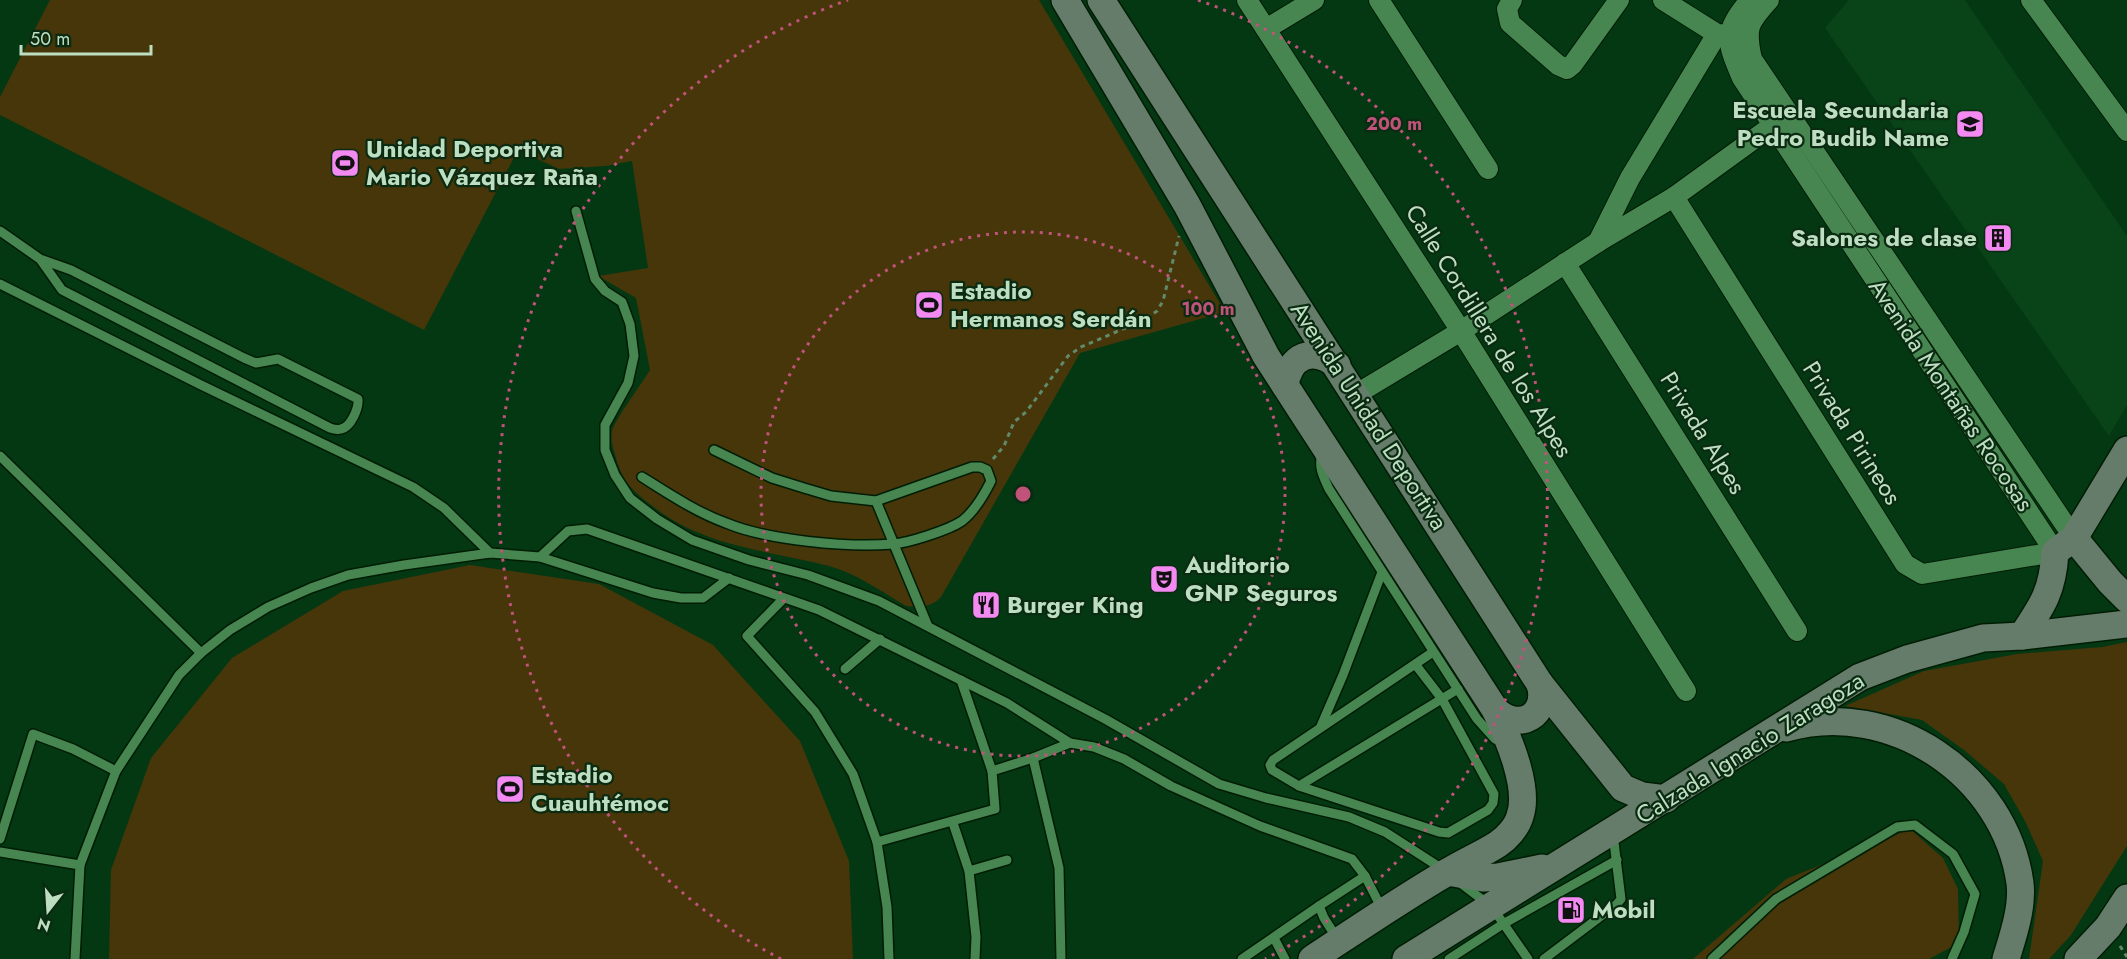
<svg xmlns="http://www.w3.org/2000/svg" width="2127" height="959" viewBox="0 0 2127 959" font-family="Jost,sans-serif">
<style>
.built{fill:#094318}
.green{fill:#46360a}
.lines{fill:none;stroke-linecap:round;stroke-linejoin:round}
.lane-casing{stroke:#001d04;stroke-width:12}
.street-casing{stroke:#001d04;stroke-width:22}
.secondary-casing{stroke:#001d04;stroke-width:30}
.path{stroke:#608a69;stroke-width:3;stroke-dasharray:4.5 4.5;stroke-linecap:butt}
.lane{stroke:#478551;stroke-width:9}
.street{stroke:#478551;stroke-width:20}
.secondary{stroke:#657c6b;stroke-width:27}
.ring{fill:none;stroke:#c1537a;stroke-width:3;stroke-dasharray:3 6}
.labels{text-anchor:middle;stroke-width:4.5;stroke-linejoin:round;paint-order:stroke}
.poi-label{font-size:24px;font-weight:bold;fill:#bedec1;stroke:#0a2b11;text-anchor:start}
.street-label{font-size:24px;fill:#bedec1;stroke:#0a2b11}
.centre{fill:#c1537a;stroke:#0a2b11;stroke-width:3}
.ring-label{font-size:18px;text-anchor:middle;font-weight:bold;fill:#c1537a;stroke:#0a2b11;stroke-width:4.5;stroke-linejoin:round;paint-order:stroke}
</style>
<rect width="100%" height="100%" fill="#043813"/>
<polygon class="built" points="1849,0 1965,0 2127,236 2127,405 2109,436 1825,28"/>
<g class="green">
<path d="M50,0H1039L1225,312L1080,353L941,597C932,607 919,608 906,606C882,592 856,573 829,566C767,550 702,547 650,504C632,490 622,481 616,458C614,450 610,440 612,431C613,423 644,380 650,370L636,298L598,276L648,268L632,161L606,166L559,169L518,150L424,330L0,115V97Z"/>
<polygon points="470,565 599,584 713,645 800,741 849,861 853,959 109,959 111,870 151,758 232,658 343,591"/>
<polygon points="2127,642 2127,846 2071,935 2049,959 2029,959 2043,861 2026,823 2004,784 1964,750 1922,720 1845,706 1924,671 2017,654 2102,647"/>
<polygon points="1910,829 1943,858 1958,889 1959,943 1929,959 1693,959 1786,879"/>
</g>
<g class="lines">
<g class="lane-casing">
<g id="lane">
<polyline points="576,211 595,279 605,291 622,302 630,324 634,356 628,383 605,425 605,450 615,475 630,498 657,519 692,540 749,560 808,575 879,601 1105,719 1219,784 1266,798 1349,817 1385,832 1444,870"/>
<path d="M0,231L40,259L71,270L244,358L256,363L278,359L358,399C359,408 351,427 341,429C337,430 333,429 330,428L62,290L40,259"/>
<polyline points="0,284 201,385 413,487 444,508 490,553"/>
<path d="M1322,453C1318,467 1323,476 1329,489L1477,719L1495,739L1501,742"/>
<polyline points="0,456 201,653"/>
<path d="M642,477C669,494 696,512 726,523C767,540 848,548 893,544C908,543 949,530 962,521C975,511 984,495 991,481L987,470L980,467H972L876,501L831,496L804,488L772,478L714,450"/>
<polyline points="876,501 927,624"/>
<polyline points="540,557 568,531 587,529 819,610 1007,703 1070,743 1094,747 1124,759 1171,786 1260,826 1352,859 1365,876 1319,906 1242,959"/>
<polyline points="783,599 747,636 815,712 853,774 877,842 887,907 889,959"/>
<polyline points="1415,664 1442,699 1494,794 1493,803 1488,810 1448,833 1439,832 1299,786 1272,770 1270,765 1273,760 1433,652"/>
<polyline points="845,669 880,639"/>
<polyline points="961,680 992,771"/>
<polyline points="1321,726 1343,675 1382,572"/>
<polyline points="1033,758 1059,868 1061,959"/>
<polyline points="1299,786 1458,689"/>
<polyline points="953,823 969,871 976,937 975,959"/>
<polyline points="0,839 33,734 73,749 116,771"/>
<polyline points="877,842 995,809 992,771 1033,758 1070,743"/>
<polyline points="0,852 80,865 75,959"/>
<polyline points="80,865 116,771 179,675 201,653 230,630 268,607 311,588 348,575 404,565 490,553 540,557 653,593 681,598 703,598 729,578"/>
<polyline points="969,871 1007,860"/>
<polyline points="1365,876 1382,909"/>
<polyline points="1459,882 1492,907 1528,959"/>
<polyline points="1319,906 1324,918 1338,940"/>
<polyline points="1274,938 1285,959"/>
<polyline points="1449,959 1503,924 1617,860"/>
<polyline points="1544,959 1617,904 1621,899 1613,834"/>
<polyline points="1712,959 1776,899 1897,827 1915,825 1953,854 1975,894 1964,932 1952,959"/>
</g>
</g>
<g class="street-casing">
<g id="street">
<polyline points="1247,0 1461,331 1686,691"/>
<polyline points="1379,0 1488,169"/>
<polyline points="1512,0 1507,9 1510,23 1558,65 1567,69 1573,64 1619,0"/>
<polyline points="1663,0 1717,34 1731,35"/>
<path d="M1769,0C1748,23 1745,28 1752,59L2074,538"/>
<polyline points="2031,0 2127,131"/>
<polyline points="1266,29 1314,0"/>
<path d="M1674,197L1905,564L1922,574L2055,552L1742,78C1726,41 1723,32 1750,0"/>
<polyline points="1598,242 1630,178 1717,34"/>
<polyline points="1565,263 1797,631"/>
<polyline points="1355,395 1461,331 1598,242 1674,197 1772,126"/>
</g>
</g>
<g class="secondary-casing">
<g id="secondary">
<path d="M1065,0L1187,205L1266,356L1496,711C1508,738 1530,787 1520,816C1517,827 1507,838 1498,844C1481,855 1463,862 1446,873C1400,900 1356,930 1312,959"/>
<polyline points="1101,0 1540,684 1623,788 1642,796 1666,799"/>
<path d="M1285,385C1290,355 1313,346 1337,365"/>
<polyline points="2074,538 2110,582 2127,599"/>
<path d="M2022,636C2043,605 2053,590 2055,552L2074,538L2127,450"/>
<path d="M1496,711C1520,732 1549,715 1540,684"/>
<path d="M1786,728C1891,698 2005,775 2020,883C2023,907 2013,936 2006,959"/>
<polyline points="1447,872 1483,878 1498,877 1542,868"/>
<polyline points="1406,959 1860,677 1907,659 1983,638 2022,636 2127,624"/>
<polyline points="2078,959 2108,927 2127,898"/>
</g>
</g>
<g class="path">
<polyline points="993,459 1004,446 1014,422 1026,412 1068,356 1081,347 1144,320 1157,311 1163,301 1179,236"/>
<polyline points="2120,946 2127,957"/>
</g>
<use href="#lane" class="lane"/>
<use href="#street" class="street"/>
<use href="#secondary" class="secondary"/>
</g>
<g class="ring">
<circle cx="1023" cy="494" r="262"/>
<path d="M781 959A524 524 0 0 1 848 0M1198 0A524 524 0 0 1 1265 959"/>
</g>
<defs>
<g id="school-square" transform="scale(1.5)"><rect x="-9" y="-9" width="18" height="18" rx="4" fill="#f38af1" stroke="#0a2b11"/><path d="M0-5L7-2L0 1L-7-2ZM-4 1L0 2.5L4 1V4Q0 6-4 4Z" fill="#111"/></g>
<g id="stadium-square" transform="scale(1.5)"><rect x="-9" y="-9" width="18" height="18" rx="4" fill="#f38af1" stroke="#0a2b11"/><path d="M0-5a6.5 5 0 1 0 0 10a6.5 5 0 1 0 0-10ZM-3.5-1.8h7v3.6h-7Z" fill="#111"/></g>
<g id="building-square" transform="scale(1.5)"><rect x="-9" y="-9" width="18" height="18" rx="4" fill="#f38af1" stroke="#0a2b11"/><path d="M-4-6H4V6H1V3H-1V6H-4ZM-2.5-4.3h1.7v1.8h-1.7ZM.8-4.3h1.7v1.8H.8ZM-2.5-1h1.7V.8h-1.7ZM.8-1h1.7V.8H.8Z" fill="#111"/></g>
<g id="theatre-square" transform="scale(1.5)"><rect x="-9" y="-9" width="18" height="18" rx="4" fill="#f38af1" stroke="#0a2b11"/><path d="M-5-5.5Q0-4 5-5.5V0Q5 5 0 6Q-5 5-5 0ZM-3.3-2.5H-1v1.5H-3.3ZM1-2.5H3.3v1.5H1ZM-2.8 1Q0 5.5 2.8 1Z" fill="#111"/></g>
<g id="restaurant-square" transform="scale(1.5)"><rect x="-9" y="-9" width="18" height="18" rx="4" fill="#f38af1" stroke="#0a2b11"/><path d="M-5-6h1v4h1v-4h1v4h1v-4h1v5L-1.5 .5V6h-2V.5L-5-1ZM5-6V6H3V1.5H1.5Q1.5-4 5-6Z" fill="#111"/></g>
<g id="fuel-square" transform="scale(1.5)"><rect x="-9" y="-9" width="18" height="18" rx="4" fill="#f38af1" stroke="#0a2b11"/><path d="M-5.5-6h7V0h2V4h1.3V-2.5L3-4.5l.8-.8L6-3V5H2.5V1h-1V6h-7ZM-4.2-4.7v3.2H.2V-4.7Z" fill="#111"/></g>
</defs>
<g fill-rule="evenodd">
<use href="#school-square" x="1970" y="124"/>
<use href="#stadium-square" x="345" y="163"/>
<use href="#building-square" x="1998" y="238"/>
<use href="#stadium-square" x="929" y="305"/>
<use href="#theatre-square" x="1164" y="579"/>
<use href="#restaurant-square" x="986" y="605"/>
<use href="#stadium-square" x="510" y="789"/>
<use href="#fuel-square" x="1571" y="910"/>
</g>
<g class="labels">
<g class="poi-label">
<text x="1949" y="118" text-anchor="end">Escuela Secundaria<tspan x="1949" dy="28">Pedro Budib Name</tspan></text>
<text x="366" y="157">Unidad Deportiva<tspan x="366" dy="28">Mario Vázquez Raña</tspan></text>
<text x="1977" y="246" text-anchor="end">Salones de clase</text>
<text x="950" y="299">Estadio<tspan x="950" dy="28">Hermanos Serdán</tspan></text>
<text x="1185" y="573">Auditorio<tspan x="1185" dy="28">GNP Seguros</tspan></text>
<text x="1007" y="613">Burger King</text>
<text x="531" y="783">Estadio<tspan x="531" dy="28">Cuauhtémoc</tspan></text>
<text x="1592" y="918">Mobil</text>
</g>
<g class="street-label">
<text transform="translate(1489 331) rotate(58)" y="8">Calle Cordillera de los Alpes</text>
<text transform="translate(1951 395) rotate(56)" y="8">Avenida Montañas Rocosas</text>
<text transform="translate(1369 416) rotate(57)" y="8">Avenida Unidad Deportiva</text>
<text transform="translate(1703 433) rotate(58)" y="8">Privada Alpes</text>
<text transform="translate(1852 433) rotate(58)" y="8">Privada Pirineos</text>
<text transform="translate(1750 748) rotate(-32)" y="8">Calzada Ignacio Zaragoza</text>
</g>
</g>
<circle cx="1023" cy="494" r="9" class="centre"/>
<g class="ring-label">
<text x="1394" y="130">200 m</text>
<text x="1208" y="315">100 m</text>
</g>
<g transform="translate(48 911) rotate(197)" stroke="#0a2b11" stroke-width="4.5" paint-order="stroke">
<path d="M0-4.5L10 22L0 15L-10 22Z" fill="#bedec1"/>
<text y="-9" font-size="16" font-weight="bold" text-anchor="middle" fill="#bedec1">N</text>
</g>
<path d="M21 45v9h130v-9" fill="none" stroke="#bedec1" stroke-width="3"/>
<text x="30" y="45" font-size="18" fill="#bedec1" stroke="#0a2b11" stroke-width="4.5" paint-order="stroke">50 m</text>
</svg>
